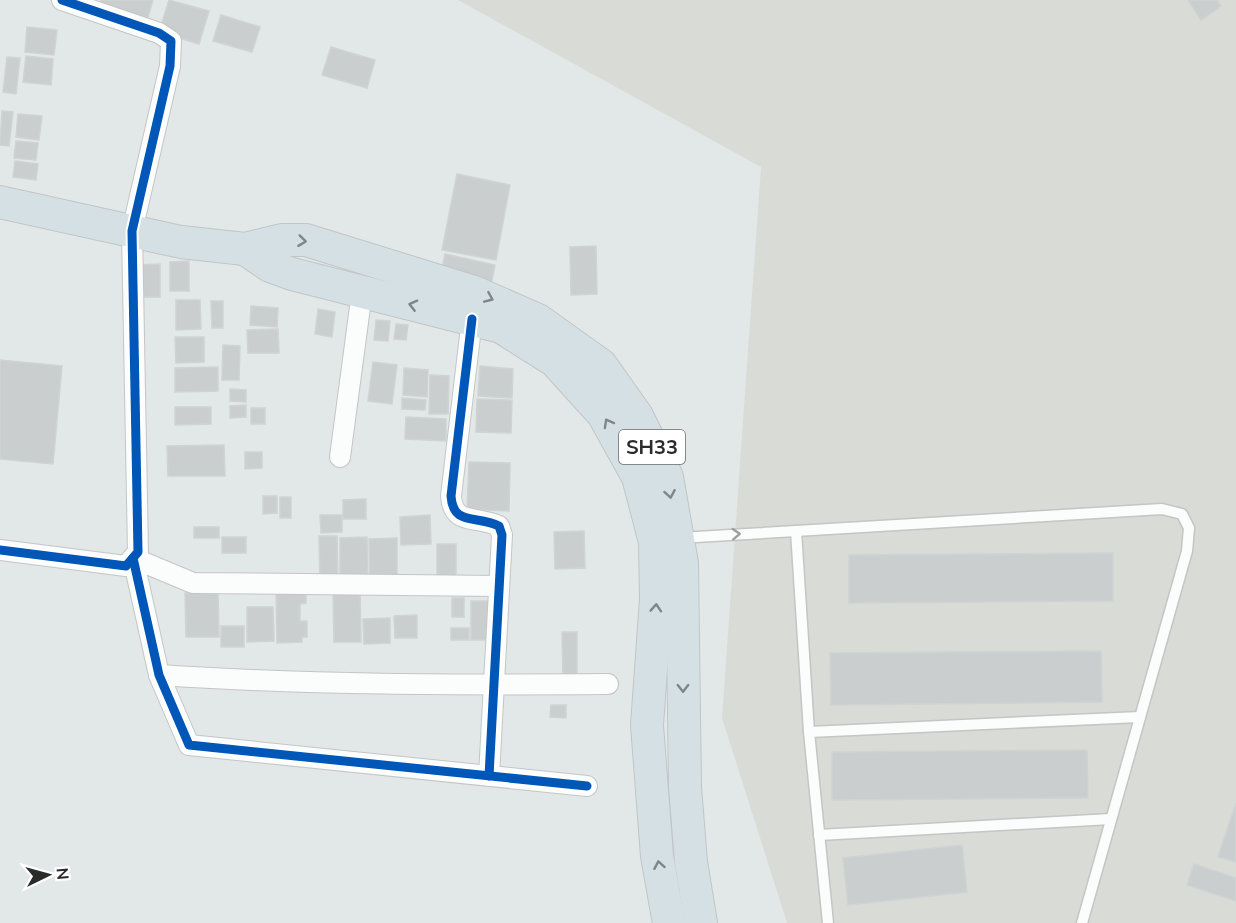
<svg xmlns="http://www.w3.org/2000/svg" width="1236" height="923" viewBox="0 0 1236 923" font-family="'Nunito Sans',sans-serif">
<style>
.industrial{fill:#d9dbd7}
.building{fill:#cbcecf;stroke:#ced3d3;stroke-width:1.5}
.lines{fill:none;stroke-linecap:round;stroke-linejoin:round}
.service-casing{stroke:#c4c5c4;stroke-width:13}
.minor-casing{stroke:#c4c5c4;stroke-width:22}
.primary-casing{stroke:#c2c5c5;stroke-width:34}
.service{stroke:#fbfcfc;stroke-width:10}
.minor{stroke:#fbfcfc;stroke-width:20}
.primary{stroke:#d5e0e5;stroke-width:32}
.cycleway-casing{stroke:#fff;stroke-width:13}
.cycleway{stroke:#0057b8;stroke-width:9}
.oneway{stroke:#808688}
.oneway2{stroke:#9d9e9e}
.labels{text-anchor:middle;stroke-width:4.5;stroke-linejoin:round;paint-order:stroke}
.shield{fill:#fff;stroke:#6b6b6b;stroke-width:1.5}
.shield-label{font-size:20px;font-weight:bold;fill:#2b2b2b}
</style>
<rect width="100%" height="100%" fill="#e2e8e8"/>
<polygon class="industrial" points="458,0 1236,0 1236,923 787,923 722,718 761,167"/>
<g class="building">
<polygon points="101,0 153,0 146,24 98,9"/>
<polygon points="169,0 209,11 199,44 159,32"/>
<polygon points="1188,0 1217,0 1221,6 1201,20"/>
<polygon points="221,15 260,27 252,52 213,41"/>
<polygon points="27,27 57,30 54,55 25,52"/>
<polygon points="331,47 375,60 367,88 322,75"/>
<polygon points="26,56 53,59 51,85 23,82"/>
<polygon points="7,57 20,58 16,94 3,92"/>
<polygon points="2,111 13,112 9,146 0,145"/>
<polygon points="18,114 42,116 39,140 16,137"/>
<polygon points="16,141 38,143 36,160 14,158"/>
<polygon points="15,161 38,164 36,180 13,177"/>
<polygon points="457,174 510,185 496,260 442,250"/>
<polygon points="596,246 597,294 571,295 570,247"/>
<polygon points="445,254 495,265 491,285 441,274"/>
<polygon points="189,261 189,291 170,291 170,262"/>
<polygon points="160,264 160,297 133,297 133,265"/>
<polygon points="176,300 200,300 201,329 176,330"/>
<polygon points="211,301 223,301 223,328 212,328"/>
<polygon points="251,306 278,308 277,327 250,325"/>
<polygon points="318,309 335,312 332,337 315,334"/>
<polygon points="376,320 390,321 388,341 374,340"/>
<polygon points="396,324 408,325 406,340 394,339"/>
<polygon points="278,329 279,353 248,353 247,330"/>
<polygon points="175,337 204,337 204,362 176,363"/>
<polygon points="223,345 240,346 239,380 222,380"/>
<polygon points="0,360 62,366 53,464 0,459"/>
<polygon points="373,362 397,365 392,404 368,401"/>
<polygon points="480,366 513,369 512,398 478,396"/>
<polygon points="218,367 218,391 175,392 175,368"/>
<polygon points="404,368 428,370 427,397 403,395"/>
<polygon points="430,375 449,376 448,414 429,414"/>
<polygon points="230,389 246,390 246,402 230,401"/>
<polygon points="402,398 426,400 425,410 402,409"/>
<polygon points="477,399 512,400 511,433 476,432"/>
<polygon points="246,405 246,417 230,418 230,406"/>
<polygon points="175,407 211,407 211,424 175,425"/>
<rect x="251" y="408" width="14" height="16"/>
<polygon points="406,417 446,419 446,441 405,439"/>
<polygon points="224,445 225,476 168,476 167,446"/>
<polygon points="245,452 262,452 262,468 245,469"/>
<polygon points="469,462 510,463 509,511 467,509"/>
<polygon points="263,496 277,496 277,513 263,514"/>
<rect x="280" y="497" width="11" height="21"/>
<polygon points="366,499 366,519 343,519 343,500"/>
<polygon points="320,515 342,515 342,532 321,533"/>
<polygon points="430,515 431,544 401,545 400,517"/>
<rect x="194" y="527" width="25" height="11"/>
<polygon points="584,531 585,568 555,569 554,532"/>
<polygon points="319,536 337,536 338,582 320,582"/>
<rect x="222" y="537" width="24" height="16"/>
<polygon points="367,537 368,580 340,580 340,538"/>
<polygon points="397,538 397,579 370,579 369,539"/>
<rect x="437" y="544" width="19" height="36"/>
<polygon points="1113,553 1113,601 849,603 849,555"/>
<polygon points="276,590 287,590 287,594 306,593 306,603 300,604 300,621 307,621 307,637 302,637 302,642 277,643"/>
<polygon points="333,590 360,590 361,642 334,642"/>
<polygon points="185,593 218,593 219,637 186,637"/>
<rect x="452" y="598" width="12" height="19"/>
<polygon points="471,601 488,601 489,640 471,640"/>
<polygon points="247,607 273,607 274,641 247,642"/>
<polygon points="417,615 417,638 395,638 394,616"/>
<polygon points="390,618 390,643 364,644 363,619"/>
<rect x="221" y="626" width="23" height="21"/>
<rect x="451" y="628" width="18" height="12"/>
<polygon points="562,632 577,632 577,676 563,677"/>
<polygon points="1101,651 1102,702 831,705 830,653"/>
<polygon points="551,705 566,705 566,718 550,717"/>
<polygon points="1087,750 1088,798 832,800 832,752"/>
<polygon points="1236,803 1236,862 1218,857"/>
<polygon points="962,845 967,892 848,905 843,858"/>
<polygon points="1194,864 1236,878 1236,901 1187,885"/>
</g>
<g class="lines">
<g class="service-casing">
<g id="service">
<polyline points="796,531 809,732 828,923"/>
<polyline points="679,538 1162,509 1182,514 1189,528 1187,551 1082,923"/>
<polyline points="809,732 1140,717"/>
<polyline points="819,835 1111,819"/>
</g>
</g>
<g class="minor-casing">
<g id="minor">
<path d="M472,319L451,496C453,526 476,515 499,526L502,535L489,776"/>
<polyline points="340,457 362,292"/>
<polyline points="0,550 126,566 138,552 132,231 170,66 171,41 159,33 62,0"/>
<polyline points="133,558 159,675 189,745 587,786"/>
<polyline points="133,558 193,583 499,586"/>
<path d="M159,675C308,685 458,685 608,684"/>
</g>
</g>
<g class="primary-casing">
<g id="primary">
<polyline points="0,202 181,242 245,249 282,240 306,240 474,292 538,320 601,365 637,416 667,477 682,563 685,787 691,862 701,923"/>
<polyline points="245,249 270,266 292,274 501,327 555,361 603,414 638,477 655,542 656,599 647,725 657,856 669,923"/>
</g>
</g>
<use href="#service" class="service"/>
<use href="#minor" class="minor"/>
<use href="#primary" class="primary"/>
<g class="cycleway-casing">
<g id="cycleway">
<path d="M472,319L451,496C453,526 476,515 499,526L502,535L489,776"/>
<polyline points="0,550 126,566 138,552 132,231 170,66 171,41 159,33 62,0"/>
<polyline points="133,558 159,675 189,745 587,786"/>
</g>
</g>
<use href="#cycleway" class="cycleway"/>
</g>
<defs><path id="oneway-chevron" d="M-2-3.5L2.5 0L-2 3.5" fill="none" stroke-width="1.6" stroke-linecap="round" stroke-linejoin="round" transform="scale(1.5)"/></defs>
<g class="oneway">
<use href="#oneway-chevron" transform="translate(302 241) rotate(7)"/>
<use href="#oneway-chevron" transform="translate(489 298) rotate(23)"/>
<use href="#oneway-chevron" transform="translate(413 305) rotate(-166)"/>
<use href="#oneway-chevron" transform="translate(608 423) rotate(-119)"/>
<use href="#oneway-chevron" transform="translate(670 494) rotate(80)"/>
<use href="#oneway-chevron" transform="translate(656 608) rotate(-86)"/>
<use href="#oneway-chevron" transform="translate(683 688) rotate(89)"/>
<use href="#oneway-chevron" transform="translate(659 865) rotate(-100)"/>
</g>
<use class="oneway2" href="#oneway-chevron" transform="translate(736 534) rotate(-3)"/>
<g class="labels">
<rect class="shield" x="619" y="430" width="66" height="34" rx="4.5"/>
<g class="shield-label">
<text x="652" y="454">SH33</text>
</g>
</g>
<g transform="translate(48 875) rotate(85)" stroke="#ffffff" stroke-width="4.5" paint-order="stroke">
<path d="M0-4.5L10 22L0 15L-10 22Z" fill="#2b2b2b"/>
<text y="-9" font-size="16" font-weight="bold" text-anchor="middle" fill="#2b2b2b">N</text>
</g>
</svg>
